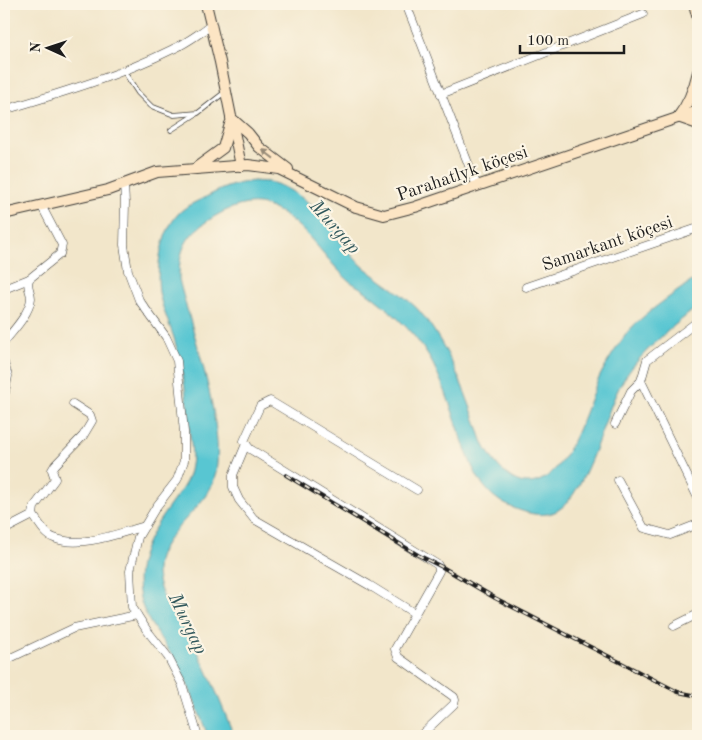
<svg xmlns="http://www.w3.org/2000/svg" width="702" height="740" viewBox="0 0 702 740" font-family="'Old Standard TT',serif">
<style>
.water{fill:#59c6d2;stroke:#3a7177}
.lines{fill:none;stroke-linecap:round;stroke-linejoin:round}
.service-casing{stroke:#3c3a36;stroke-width:5.5}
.minor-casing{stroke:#3c3a36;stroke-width:9}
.secondary-casing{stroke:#3c3a36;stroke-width:12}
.service{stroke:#fff;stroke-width:4}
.minor{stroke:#fff;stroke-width:8}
.secondary{stroke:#fce5c4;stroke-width:10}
.rail-casing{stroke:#1c1c1c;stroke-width:4}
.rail{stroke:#fcf5e5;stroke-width:2;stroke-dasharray:5.5;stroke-linecap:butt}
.oneway{fill:#978b78}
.labels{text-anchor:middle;stroke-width:4.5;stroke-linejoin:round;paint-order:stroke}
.street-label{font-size:18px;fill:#1c1c1c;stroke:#fcf5e5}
.water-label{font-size:19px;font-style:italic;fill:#31585c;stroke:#fcf5e5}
</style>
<rect width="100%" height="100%" fill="#fcf5e5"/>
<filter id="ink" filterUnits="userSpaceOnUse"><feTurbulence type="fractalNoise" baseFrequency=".02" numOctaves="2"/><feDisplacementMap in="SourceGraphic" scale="10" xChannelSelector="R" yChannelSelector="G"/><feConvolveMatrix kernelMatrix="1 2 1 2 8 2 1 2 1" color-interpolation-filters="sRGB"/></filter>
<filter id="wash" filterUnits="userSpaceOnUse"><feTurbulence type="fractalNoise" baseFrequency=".0096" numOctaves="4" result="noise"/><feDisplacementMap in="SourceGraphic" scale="20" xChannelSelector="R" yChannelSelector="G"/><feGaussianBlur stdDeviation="1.12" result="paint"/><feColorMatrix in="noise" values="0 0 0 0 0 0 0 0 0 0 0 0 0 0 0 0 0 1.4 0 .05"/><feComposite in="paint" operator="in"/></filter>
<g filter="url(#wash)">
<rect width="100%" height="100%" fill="#f2e6ca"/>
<path class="water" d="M254,181C260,182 267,181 273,183C290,187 318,208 328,222C335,231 339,242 347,250C369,278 405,290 426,319C448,349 462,383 474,417C479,429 481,442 488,452C496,465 512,484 528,483C566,483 585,409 597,382C605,365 616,348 627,333C640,316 679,290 698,277V306C669,330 632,358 616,394C603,421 583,504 552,513C541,516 530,514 519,510C475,496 469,457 455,419C448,398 440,376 429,357C413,330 387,307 362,289C357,286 352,283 348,280C321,255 301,217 264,205C246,200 224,210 209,220C185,236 179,250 179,279C190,327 235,447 210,489C195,515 158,538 157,569C156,598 182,623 195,646C210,675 222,706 234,736H208C198,711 189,684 175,660C163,640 145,621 140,598C132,563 151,531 171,504C180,491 189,482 191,465C193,455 191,445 190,435C188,402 183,370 174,338C169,323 162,308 159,292C156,267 161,232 179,213C187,205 198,201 208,196C224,187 237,183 254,181Z"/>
</g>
<g filter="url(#ink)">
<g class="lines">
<g class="service-casing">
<g id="service">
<polyline points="123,70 138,93 151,106 174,115 198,113 225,92"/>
<polyline points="171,130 196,114"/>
</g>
</g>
<g class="minor-casing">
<g id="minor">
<polyline points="406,4 477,186"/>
<polyline points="441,94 643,14"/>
<path d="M4,110C61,93 119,76 173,49C187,43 199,33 212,25"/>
<polyline points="124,184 125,203 124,245 128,271 139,300 166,337 177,361 184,432 184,461 177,480 156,507 138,537 130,571 132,607 146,629 168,657 182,684 198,736"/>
<polyline points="526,287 698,228"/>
<polyline points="4,289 29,279"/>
<path d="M4,342C13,331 30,313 31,298C31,291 26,287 29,279L60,254L62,245L41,205"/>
<polyline points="4,363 8,376 4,397"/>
<polyline points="641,381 698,498"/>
<path d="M73,404L90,415L92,421L83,436L55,465L52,470L55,479L34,507L33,515C39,523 45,535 54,538C80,549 119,533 145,526"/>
<polyline points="615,424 631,391 641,381 647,360 698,321"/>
<polyline points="246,444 250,449 438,565 439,571 395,649 398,657 454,697 455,700 454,704 420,736"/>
<polyline points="618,480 644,528 670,535 698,524"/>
<polyline points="4,530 33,515"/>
<polyline points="414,613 369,585 254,519 239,500 233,487 233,475 246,444 244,441 260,406 270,401 417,490"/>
<polyline points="674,626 698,614"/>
<polyline points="4,661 74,628 137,615"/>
</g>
</g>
<g class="secondary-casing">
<g id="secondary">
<polyline points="206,4 220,62 241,166"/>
<polyline points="694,4 698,19"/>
<path d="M698,72C694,89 689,103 678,117L698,124"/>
<polyline points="231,118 248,133 259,147 288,169"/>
<polyline points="197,167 223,148 230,124"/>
<polyline points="4,214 108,190 157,172 248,165 279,169 356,207 384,215 415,207 698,111"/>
</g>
</g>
<use href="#service" class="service"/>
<use href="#minor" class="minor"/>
<use href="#secondary" class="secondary"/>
<g class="rail-casing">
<polyline id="rail" points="286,475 418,555 444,568 495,598 678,692 698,696"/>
</g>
<use href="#rail" class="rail"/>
</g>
<defs><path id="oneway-solid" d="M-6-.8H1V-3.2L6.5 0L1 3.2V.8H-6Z" transform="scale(1.25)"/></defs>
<use class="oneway" href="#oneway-solid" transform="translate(268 154) rotate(-142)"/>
</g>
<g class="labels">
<g class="street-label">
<text transform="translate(462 173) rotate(-19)" y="6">Parahatlyk köçesi</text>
<text transform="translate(607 243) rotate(-19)" y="6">Samarkant köçesi</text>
</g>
<g class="water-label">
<text transform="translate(336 226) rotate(48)" y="7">Murgap</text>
<text transform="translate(189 623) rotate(64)" y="7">Murgap</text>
</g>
</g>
<rect width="702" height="740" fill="none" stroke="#fcf5e5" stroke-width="20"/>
<g transform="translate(48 48) rotate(273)" stroke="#fcf5e5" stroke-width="4" paint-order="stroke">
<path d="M0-4L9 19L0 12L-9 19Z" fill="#1c1c1c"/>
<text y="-8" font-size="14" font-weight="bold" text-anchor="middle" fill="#1c1c1c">N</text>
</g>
<path d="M520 45v8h104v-8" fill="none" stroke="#1c1c1c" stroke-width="2.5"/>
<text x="527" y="45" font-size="15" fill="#1c1c1c" stroke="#fcf5e5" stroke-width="4" paint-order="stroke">100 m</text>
</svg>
